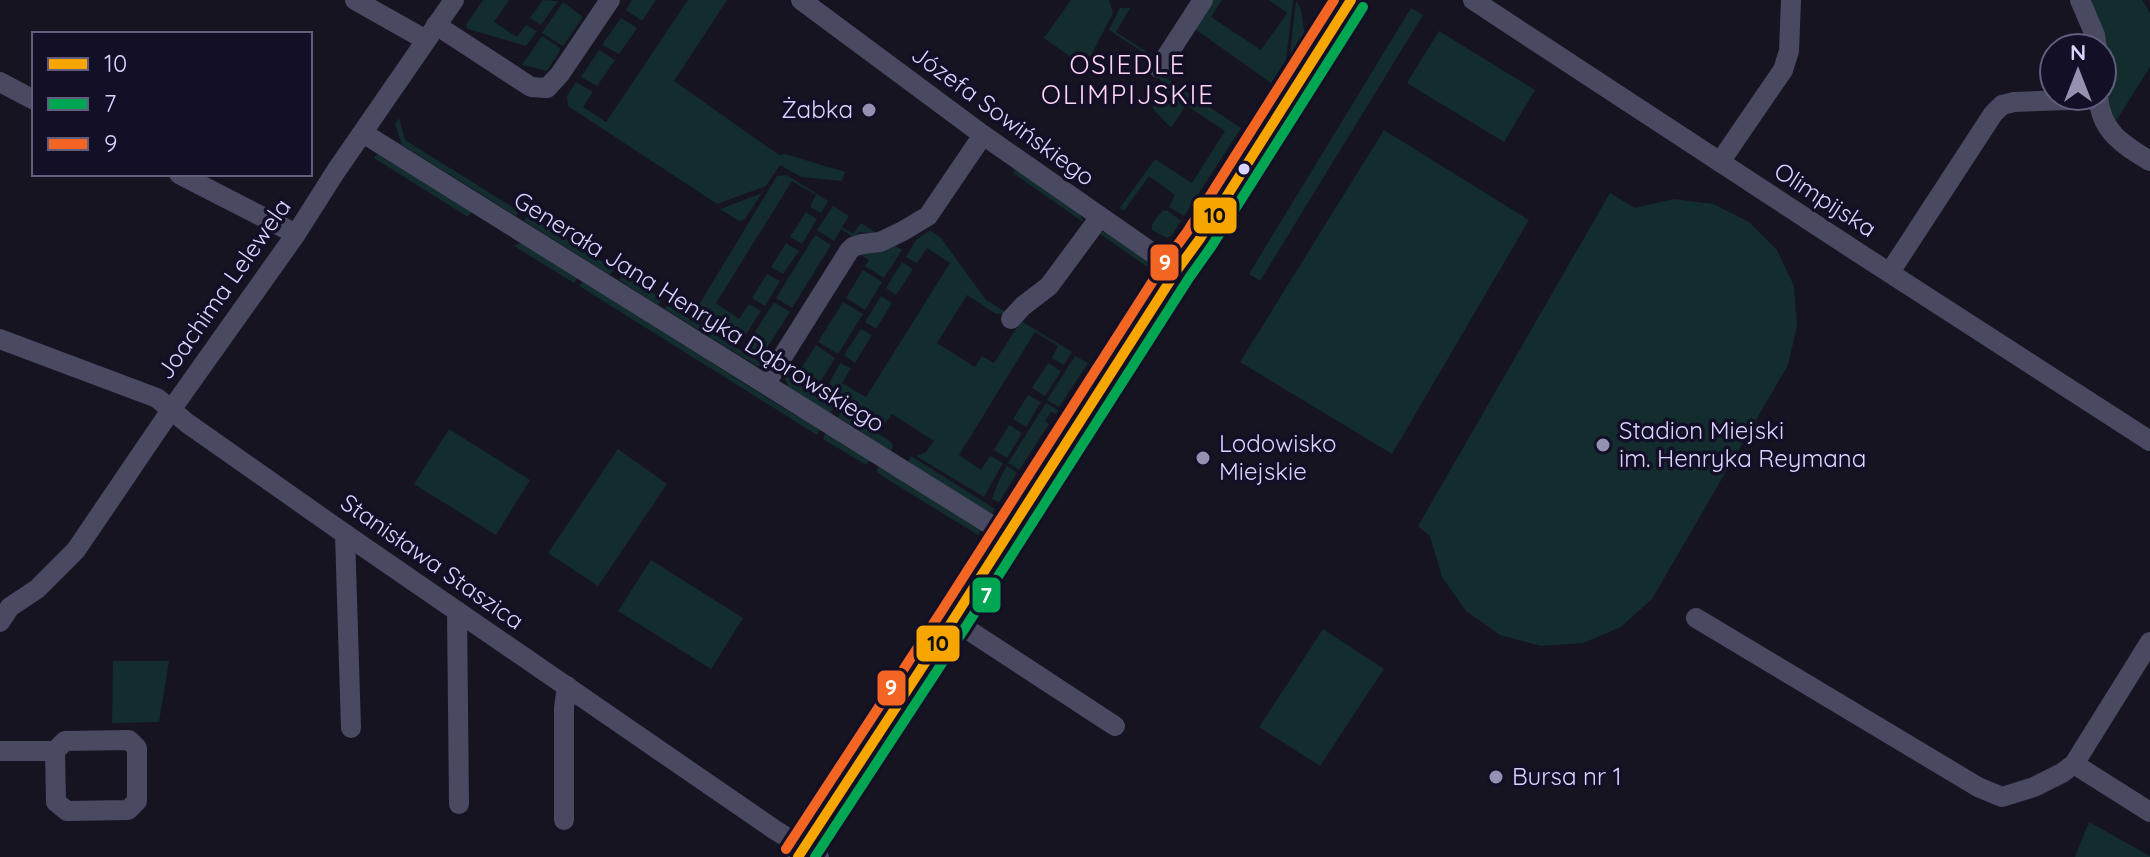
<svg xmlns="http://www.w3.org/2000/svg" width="2150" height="857" viewBox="0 0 2150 857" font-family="Quicksand,sans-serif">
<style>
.green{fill:#132c2d}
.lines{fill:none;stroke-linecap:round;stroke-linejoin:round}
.minor{stroke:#4a4962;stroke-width:20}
.tertiary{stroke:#4a4962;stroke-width:24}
.bus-1-casing{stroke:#130f26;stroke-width:16}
.bus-2-casing{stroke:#130f26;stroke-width:16}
.bus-3-casing{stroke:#130f26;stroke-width:16}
.bus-1{stroke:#f7a600;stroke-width:10}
.bus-2{stroke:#00a651;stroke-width:10}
.bus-3{stroke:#f26522;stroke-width:10}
.poi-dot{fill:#9591b1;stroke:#130f26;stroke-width:3}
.bus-dot{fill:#d9d4ff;stroke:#130f26;stroke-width:3}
.labels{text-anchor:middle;stroke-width:7;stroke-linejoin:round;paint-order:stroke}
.poi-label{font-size:24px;fill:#d9d4ff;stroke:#130f26;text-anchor:start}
.street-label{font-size:24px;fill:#d9d4ff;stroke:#130f26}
.neighbourhood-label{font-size:26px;letter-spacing:2px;fill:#ffd6f0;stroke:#130f26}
.line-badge{stroke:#130f26;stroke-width:3}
.badge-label{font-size:22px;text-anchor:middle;font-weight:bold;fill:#fff}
.pale-badge-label{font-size:22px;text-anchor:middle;font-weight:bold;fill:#111}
</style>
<rect width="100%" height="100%" fill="#161421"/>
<g class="green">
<polygon points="483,0 509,0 494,22 517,37 526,25 537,31 526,46 468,29 466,25"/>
<polygon points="543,0 558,1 541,25 530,18"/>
<polygon points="632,0 656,0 642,21 626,10"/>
<polygon points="688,0 727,0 674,81 779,155 785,154 845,172 842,181 801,177 780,165 766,186 717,204 568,106 567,96 576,82 593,92 583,107 606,122"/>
<polygon points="1071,0 1109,0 1113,13 1089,59 1072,58 1044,38"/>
<polygon points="1209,0 1222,0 1211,17 1261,50 1287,13 1269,0 1293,0 1286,60 1271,83 1195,29 1163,76 1241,128 1184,216 1169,207 1175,195 1149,176 1124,211 1120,208 1155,159 1192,183 1225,131 1186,105 1171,128 1152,108 1168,86 1160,80 1159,77"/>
<polygon points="2089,0 2142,0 2150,13 2150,67 2114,124 2106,94 2108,60"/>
<path d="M1296,1C1304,9 1301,21 1305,32L1290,55Z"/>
<polygon points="563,2 583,17 563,46 542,33"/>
<polygon points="1120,8 1130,8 1116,32 1153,56 1152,58 1109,30"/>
<polygon points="1411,8 1423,15 1260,281 1249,274"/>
<polygon points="621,18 637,28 619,54 602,45"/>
<polygon points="1439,31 1535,90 1504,142 1407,83"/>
<polygon points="542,36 561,49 547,71 522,65"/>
<polygon points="599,50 615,60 597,86 581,77"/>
<polygon points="399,118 405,140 519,211 516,216 402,145 395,124"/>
<polygon points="1384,130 1529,220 1392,454 1240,362"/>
<polygon points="377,154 472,211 468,217 374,158"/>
<polygon points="1017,168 1081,215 1083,222 1013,173"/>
<polygon points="787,175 828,201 821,213 810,207 816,195 792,181 716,303 739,319 749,304 761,311 743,339 734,341 692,316 777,176"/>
<polygon points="762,193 745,219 739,221 720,209"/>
<polygon points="1610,193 1635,208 1674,199 1713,204 1749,222 1777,250 1794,286 1797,326 1788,365 1652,599 1621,627 1583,643 1541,646 1500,635 1466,611 1442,577 1430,536 1418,526"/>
<polygon points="833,206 849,216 842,227 853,234 861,223 878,234 860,232 853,237 841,229 834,241 817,230"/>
<polygon points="1163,210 1168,211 1181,221 1171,236 1167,238 1152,230 1152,224"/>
<polygon points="806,212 817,219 802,244 790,237"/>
<polygon points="528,215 614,269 610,275 524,221"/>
<polygon points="930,230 941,238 986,300 1007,313 996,314 967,295 937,343 975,367 982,356 994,363 1021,321 1072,352 1064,365 1052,358 1058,346 1035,332 959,455 981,470 990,456 1003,463 984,497 916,456 926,452 934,441 892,414 881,429 827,395 826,389 840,363 851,368 842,383 866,397 950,263 927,248 917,263 906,257 916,240"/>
<polygon points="1103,232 1109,233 1152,264 1150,269 1099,233"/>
<polygon points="815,235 831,245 792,308 776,298"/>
<polygon points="522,242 578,277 574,283 514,246"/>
<polygon points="786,243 799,251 783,274 771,267"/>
<polygon points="894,245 902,250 884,278 865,266 869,260 858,253"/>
<polygon points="902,262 913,269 896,295 886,288"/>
<polygon points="863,270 882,282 865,310 846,298"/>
<polygon points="622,274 662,299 658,305 619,280"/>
<polygon points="767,274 780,281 765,306 752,298"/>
<polygon points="1153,275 1159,279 1109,358 1089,374"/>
<polygon points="583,281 780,406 820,429 817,435 579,286"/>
<polygon points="881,296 892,303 876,329 865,322"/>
<polygon points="774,302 790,312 763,354 774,361 772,363 751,352 748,343"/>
<polygon points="843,302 863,314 838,354 818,342"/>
<polygon points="667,305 766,366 757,366 665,309"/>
<polygon points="861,329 872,335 855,363 844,355"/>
<polygon points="816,345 835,358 821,381 812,385 797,375"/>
<polygon points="1075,356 1088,363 1059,407 1047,400"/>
<polygon points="1048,363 1061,371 1045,396 1032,388"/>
<polygon points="783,374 835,406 830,413 789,388"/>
<polygon points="1028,395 1041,402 1026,427 1013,419"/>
<polygon points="1046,403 1058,410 1056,414 1051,412 1045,421 1049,424 1019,470 1008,463"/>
<polygon points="842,410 891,442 893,446 891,451 838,417"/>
<polygon points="1009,425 1022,433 1007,458 994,450"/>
<polygon points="449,429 530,480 496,535 414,484"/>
<polygon points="826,432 870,460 866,465 823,439"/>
<polygon points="1050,434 1038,468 1011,510 1004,505"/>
<polygon points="618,449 667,484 598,586 548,553"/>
<polygon points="911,456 995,509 992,514 908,462"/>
<polygon points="879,466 981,530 978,535 887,479 876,471"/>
<path d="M1007,466L1017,473L999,502L992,499C996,487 1000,477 1007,466Z"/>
<polygon points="651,560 743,618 711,669 618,611"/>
<polygon points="1323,629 1384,669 1320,766 1259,727"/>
<polygon points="113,661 169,661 159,722 112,723"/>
<polygon points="2089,822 2150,856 2150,857 2075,857"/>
</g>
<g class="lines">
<g class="minor">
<polyline points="355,0 426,40"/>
<polyline points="801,0 983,135 1177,270"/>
<polyline points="1473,0 1865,257 2150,441"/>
<polyline points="2080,0 2095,35 2097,48"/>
<polyline points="436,25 531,87 547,88 560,74 610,0"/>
<polyline points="1159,68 1203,0"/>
<polyline points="0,82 34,100"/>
<path d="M2098,96C2101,132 2122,144 2150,161"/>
<polyline points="363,133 1007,535"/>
<polyline points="1720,162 1783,70 1789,51 1791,0"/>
<polyline points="179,174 296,234"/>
<polyline points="1890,272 1993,114 2002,105 2014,102 2098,99"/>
<polyline points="1011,319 1023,306 1049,286 1100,217"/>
<polyline points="0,339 157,398 187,423 345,534 775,830 819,857"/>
<polyline points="766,383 849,251 853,247 862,244 880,242 903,231 928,216 983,135"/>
<polyline points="345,534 351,728"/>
<polyline points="457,611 459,804"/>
<polyline points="1696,618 1978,787 2002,797 2034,787 2062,773 2074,764 2150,642"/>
<polyline points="953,620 1115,726"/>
<polyline points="0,622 10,607 37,589 76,550 171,410 296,234 336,171 454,0"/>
<polyline points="0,751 55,751 65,741 129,740 137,748 137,801 128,810 67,811 56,802 55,751"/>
<polyline points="2074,764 2150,812"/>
<polyline points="564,820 564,708 567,686"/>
</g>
<polyline class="tertiary" points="798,857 953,620 1177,270 1199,240 1351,0"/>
<g class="bus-1-casing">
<polyline id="bus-1" points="798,857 953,620 1177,270 1199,240 1351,0"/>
</g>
<g class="bus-2-casing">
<polyline id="bus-2" points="815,857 965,628 1189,278 1211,247 1363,7"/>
</g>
<g class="bus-3-casing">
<polyline id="bus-3" points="786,849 941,612 1165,262 1187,232 1334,0"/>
</g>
<use href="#bus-1" class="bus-1"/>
<use href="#bus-2" class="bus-2"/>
<use href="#bus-3" class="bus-3"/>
</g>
<g class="poi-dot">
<circle cx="869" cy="110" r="8"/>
<circle cx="1603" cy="445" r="8"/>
<circle cx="1203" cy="458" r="8"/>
<circle cx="1496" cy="777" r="8"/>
</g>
<circle class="bus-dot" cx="1244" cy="169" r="7"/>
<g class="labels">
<g class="poi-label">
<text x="853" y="118" text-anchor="end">Żabka</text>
<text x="1619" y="439">Stadion Miejski<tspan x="1619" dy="28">im. Henryka Reymana</tspan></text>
<text x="1219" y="452">Lodowisko<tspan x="1219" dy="28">Miejskie</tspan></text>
<text x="1512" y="785">Bursa nr 1</text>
</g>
<g class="street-label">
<text transform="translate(1003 116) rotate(36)" y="8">Józefa Sowińskiego</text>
<text transform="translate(1825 200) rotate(33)" y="8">Olimpijska</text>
<text transform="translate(224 289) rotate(-55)" y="8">Joachima Lelewela</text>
<text transform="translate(699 312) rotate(32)" y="8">Generała Jana Henryka Dąbrowskiego</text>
<text transform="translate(432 562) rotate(35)" y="8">Stanisława Staszica</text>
</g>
<g class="neighbourhood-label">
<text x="1128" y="74">OSIEDLE<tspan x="1128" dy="30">OLIMPIJSKIE</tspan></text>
</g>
</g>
<g class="line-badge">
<rect x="1192" y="196" width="46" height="39" rx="8" fill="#f7a600"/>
<rect x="1149" y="243" width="31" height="39" rx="8" fill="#f26522"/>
<rect x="971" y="576" width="31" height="38" rx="8" fill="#00a651"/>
<rect x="915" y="624" width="46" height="39" rx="8" fill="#f7a600"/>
<rect x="876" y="669" width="31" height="38" rx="8" fill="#f26522"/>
</g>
<g class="badge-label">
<text x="1165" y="270">9</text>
<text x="986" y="603">7</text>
<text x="891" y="695">9</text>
</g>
<g class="pale-badge-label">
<text x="1215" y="223">10</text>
<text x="938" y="651">10</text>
</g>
<rect x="32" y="32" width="280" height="144" fill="#130f26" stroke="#625e7d" stroke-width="2"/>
<rect x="48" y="58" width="40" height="12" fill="#f7a600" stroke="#625e7d" stroke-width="2"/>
<text x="104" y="72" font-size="24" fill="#d9d4ff">10</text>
<rect x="48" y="98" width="40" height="12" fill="#00a651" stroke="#625e7d" stroke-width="2"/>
<text x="104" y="112" font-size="24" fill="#d9d4ff">7</text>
<rect x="48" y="138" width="40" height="12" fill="#f26522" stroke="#625e7d" stroke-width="2"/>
<text x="104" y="152" font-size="24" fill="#d9d4ff">9</text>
<g transform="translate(2078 72)"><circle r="38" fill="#130f26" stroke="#625e7d" stroke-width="2"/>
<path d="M0-6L14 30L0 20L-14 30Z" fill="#9591b1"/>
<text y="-12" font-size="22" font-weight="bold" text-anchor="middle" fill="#d9d4ff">N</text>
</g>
</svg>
